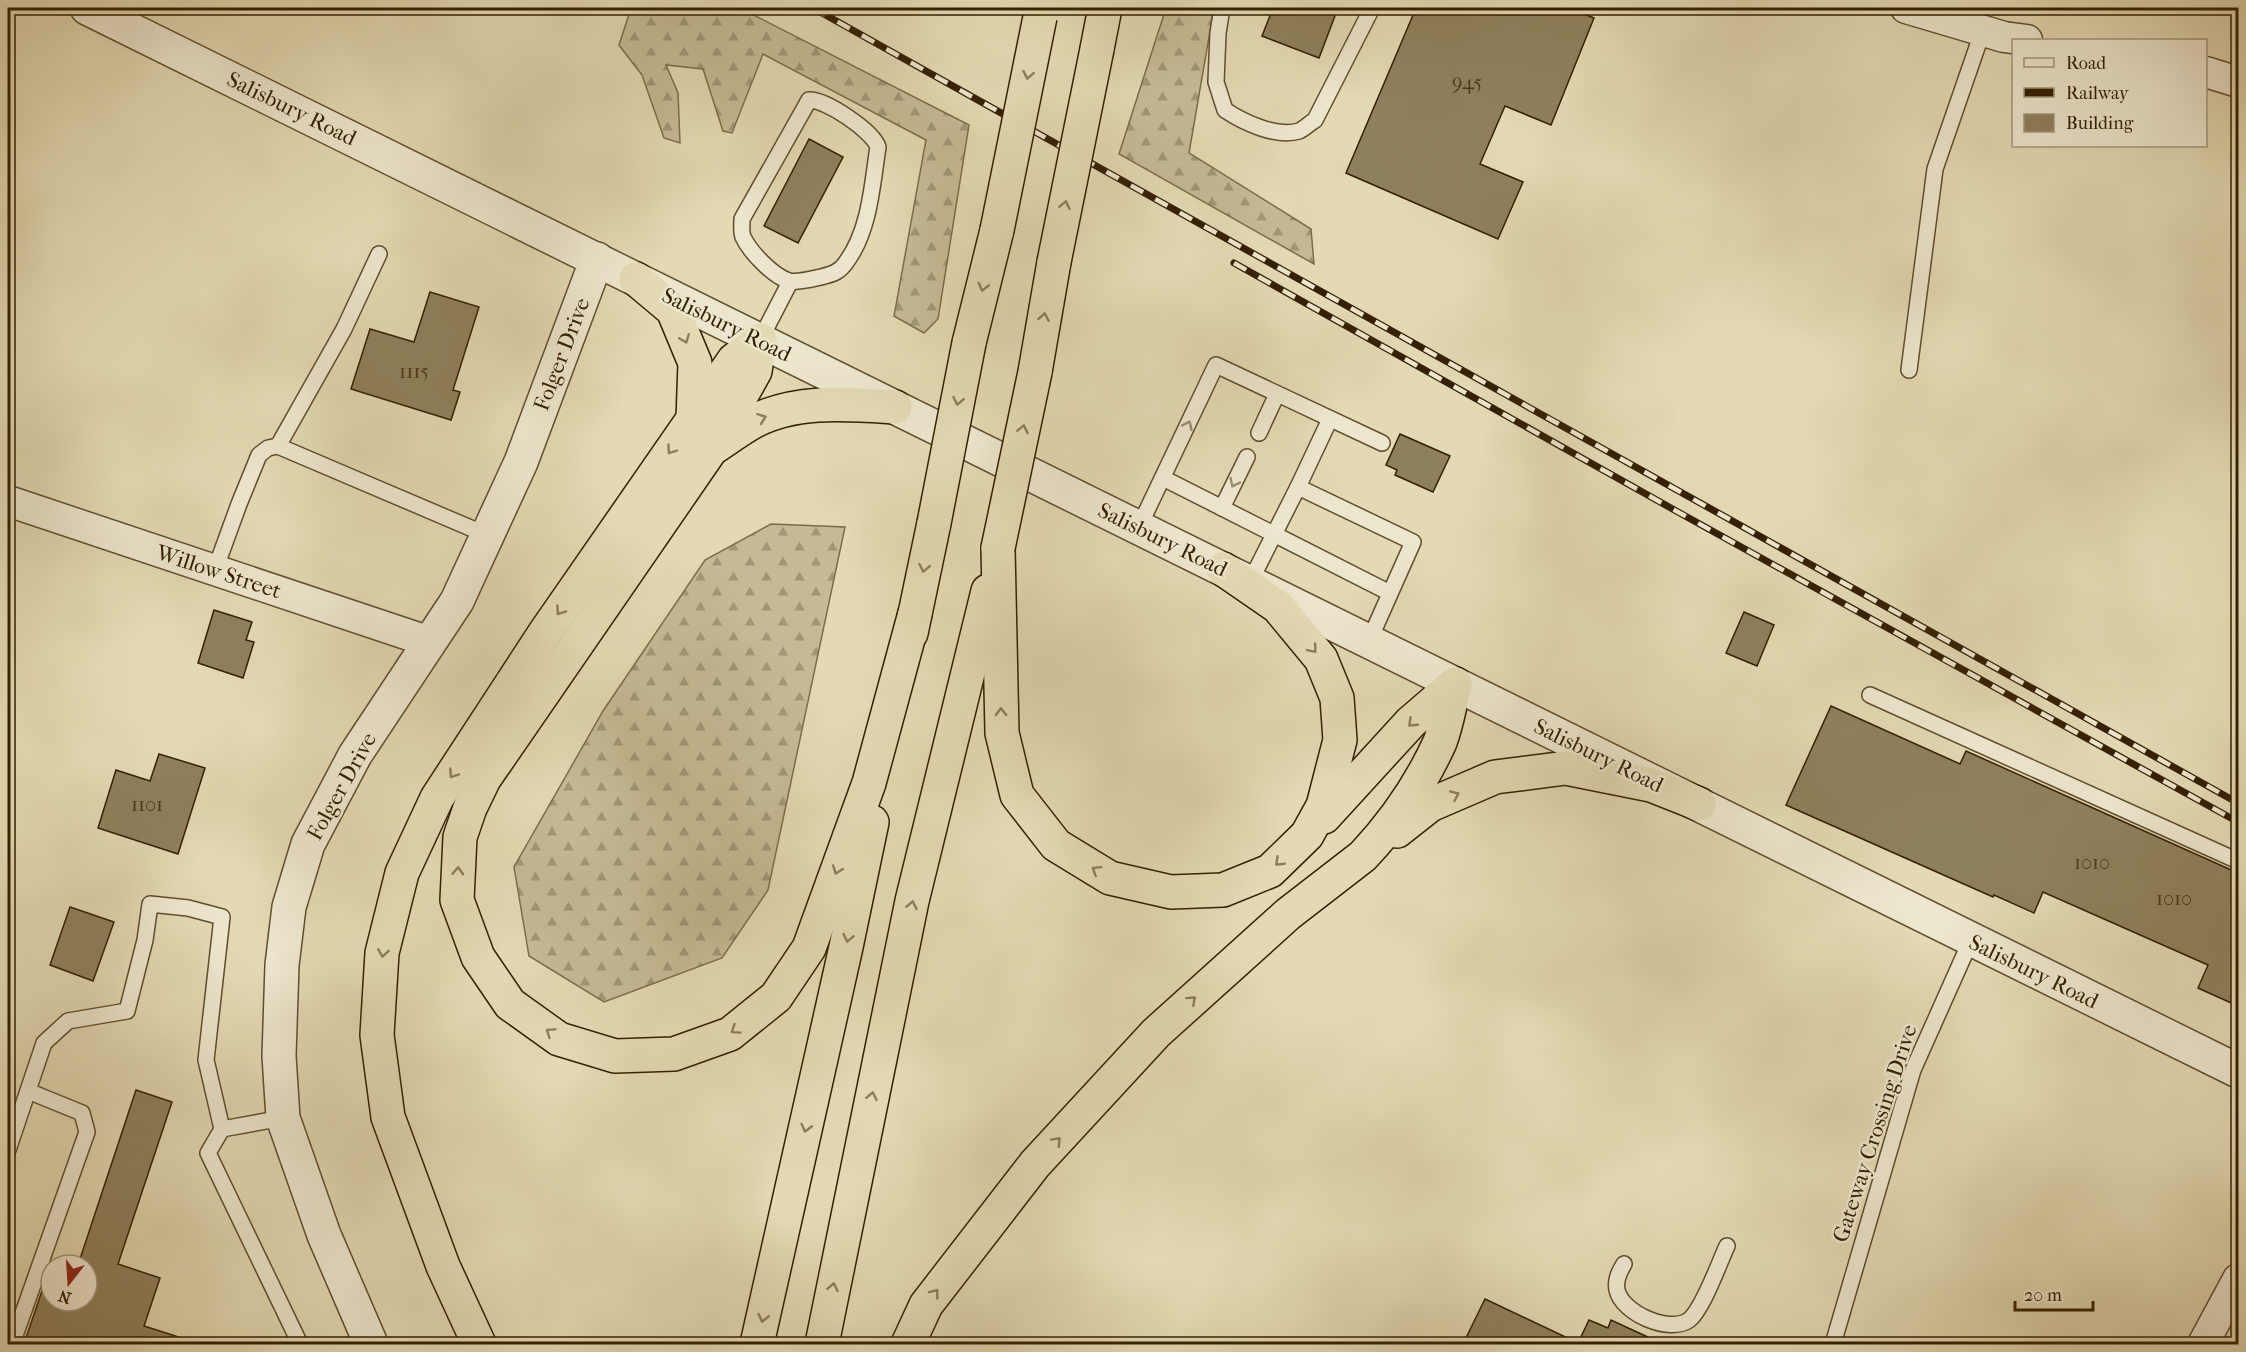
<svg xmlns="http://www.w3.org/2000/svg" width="2246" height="1352" viewBox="0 0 2246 1352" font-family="'IM FELL French Canon',serif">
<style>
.forest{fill:url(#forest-firs);stroke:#7c6d4a;stroke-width:1.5}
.building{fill:#8f805d;stroke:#342000;stroke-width:1.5}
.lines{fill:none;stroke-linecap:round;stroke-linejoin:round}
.service-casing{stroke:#604e2d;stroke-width:18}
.minor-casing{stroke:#604e2d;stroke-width:33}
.tertiary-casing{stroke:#604e2d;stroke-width:36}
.motorway-casing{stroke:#342000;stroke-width:36}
.service{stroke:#ede6ce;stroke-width:15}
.minor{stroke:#ede6ce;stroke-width:30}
.tertiary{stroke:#ede6ce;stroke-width:33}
.motorway{stroke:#e3d9b3;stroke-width:33}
.rail-casing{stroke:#342000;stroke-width:7}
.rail{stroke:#ede6ce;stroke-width:4.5;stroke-dasharray:14;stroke-linecap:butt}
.motorway-bridge-casing{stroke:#342000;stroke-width:36;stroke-linecap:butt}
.motorway-bridge{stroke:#e3d9b3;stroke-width:33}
.oneway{stroke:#8c7c5a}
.oneway2{stroke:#9a8d71}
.labels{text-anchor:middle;stroke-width:5;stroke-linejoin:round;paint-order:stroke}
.number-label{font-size:20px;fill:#4b3817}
.street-label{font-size:22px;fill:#342000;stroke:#ede6ce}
</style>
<defs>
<pattern id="forest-firs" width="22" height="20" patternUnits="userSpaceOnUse" patternTransform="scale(1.5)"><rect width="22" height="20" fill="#c5ba95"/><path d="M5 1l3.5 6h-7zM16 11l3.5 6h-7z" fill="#a19777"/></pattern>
</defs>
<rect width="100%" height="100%" fill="#e3d9b3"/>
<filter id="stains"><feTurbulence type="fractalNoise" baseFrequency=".00333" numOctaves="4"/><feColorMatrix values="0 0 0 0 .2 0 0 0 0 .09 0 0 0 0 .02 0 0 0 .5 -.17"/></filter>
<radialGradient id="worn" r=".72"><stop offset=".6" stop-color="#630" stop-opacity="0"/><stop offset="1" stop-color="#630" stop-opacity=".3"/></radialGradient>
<g class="forest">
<polygon points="631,8 740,8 969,125 938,319 924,333 894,316 926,140 763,54 732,133 723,131 703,69 666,65 678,93 680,143 664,138 642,75 619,45"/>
<polygon points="1166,8 1214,8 1189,153 1311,229 1314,264 1119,154"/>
<polygon points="771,524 845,527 768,890 722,958 604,1002 529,956 514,867 603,711 705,560"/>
</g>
<g class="building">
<polygon points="1273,8 1338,8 1319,58 1262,36"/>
<polygon points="1416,8 1569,8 1594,18 1551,125 1505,106 1480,164 1523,182 1498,239 1346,173"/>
<polygon points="809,139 843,157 798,243 764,226"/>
<polygon points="430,292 479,307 453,390 460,392 451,420 351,389 370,329 414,342"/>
<polygon points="1400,434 1450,456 1433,492 1395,475 1397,470 1386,465"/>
<polygon points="214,610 252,622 246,640 254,642 243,678 198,663"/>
<polygon points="1744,612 1774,625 1757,666 1726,653"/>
<polygon points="1831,706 1960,764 1966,751 2238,873 2238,1006 2198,988 2208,965 2043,892 2034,913 1994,895 1993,897 1786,805"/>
<polygon points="159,754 205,768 178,854 98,828 116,770 150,781"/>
<polygon points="70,907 114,922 93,981 50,965"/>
<polygon points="136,1090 172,1102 118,1264 160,1278 144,1326 188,1340 187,1344 24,1344 49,1270 51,1270 51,1301 87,1301 87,1265 78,1265"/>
<polygon points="1485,1299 1578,1343 1589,1320 1608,1328 1611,1320 1663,1344 1463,1344"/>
</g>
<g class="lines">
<g class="service-casing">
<g id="service">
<path d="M1222,8L1218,33L1216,82L1225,110C1243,122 1276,138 1299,131C1304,129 1310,123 1315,120L1372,8"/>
<path d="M809,100C825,99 873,131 878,147C872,185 870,229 847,261C840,272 833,274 821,277C812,279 797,283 789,281C773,276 750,252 743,237C741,232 742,224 742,219Z"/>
<polyline points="760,340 790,282"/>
<polyline points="1909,370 1935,169 1983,30"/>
<polyline points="1259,433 1277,394"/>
<polyline points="278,446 344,329 379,254"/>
<polyline points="1163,478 1390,593"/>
<polyline points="1298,487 1330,419"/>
<polyline points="1222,508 1247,457"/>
<polyline points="1139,527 1216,365 1382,443"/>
<polyline points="215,570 239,504 259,455 268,448 278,446 487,535"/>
<polyline points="1250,582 1298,487 1413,542 1369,641"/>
<polyline points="1870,695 2238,861"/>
<polyline points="283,1118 222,1129 208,1153 300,1344"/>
<polyline points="8,1150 44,1043 68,1021 127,1011 145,940 150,904 188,908 222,917 206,1060 222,1129"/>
<path d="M1624,1264C1619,1272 1615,1280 1617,1290C1622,1313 1669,1334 1689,1320C1703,1309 1719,1263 1727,1246"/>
<polyline points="12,1344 87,1132 82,1113 28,1091"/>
<polyline points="1833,1344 1913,1070 1971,940"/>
</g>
</g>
<g class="minor-casing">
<g id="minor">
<polyline points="1906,8 2004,37 2027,40"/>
<polyline points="2206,72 2238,82"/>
<polyline points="8,501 430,642"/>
<polyline points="2203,1344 2238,1279"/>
</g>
</g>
<g class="tertiary-casing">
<g id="tertiary">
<polyline points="87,8 2238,1071"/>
<polyline points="371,1344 324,1235 283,1118 279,1056 282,965 289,907 308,844 355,755 457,601 521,462 597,259"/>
</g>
</g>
<g class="motorway-casing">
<g id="motorway">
<polyline points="1097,49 1105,8"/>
<polyline points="636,279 673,310 695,363 693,419"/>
<polyline points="760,340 755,371 712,448 484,779 470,808 460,837 457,900 478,957 510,1004 559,1039 615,1056 674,1054 730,1034 776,997 809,948 869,783 915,613"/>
<polyline points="969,343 997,230"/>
<polyline points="1035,372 1054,262"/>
<path d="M716,446C728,438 739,430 751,423C794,399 848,404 895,407"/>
<polyline points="998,548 1002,733 1017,795 1056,845 1110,878 1171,892 1223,890 1270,871 1307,835 1323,806 1340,740 1337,698 1321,659 1278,607 1223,569"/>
<polyline points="911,633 934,523"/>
<polyline points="1324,817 1411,722 1455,684"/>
<polyline points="1397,831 1430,805 1495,777 1566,768 1651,785 1699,804"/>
<polyline points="479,1344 443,1266 388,1117 377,1035 382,953 402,873 437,798 544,634 734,360 760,340"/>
<polyline points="757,1344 846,947 872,822"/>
<polyline points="822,1344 912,901 988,591"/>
<path d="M908,1344L926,1305L1035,1164L1156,1033L1288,914L1363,856C1394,823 1421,784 1440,742C1447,724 1450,703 1455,684"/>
</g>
</g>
<use href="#service" class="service"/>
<use href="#minor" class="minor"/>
<use href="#tertiary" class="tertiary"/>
<use href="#motorway" class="motorway"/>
<g class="rail-casing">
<g id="rail">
<polyline points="813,8 2238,803"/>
<polyline points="1234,263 1678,512 2238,822"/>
</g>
</g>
<use href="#rail" class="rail"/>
<g class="motorway-bridge-casing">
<g id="motorway-bridge">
<polyline points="997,230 1040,17"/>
<polyline points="1054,262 1097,49"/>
<polyline points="934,523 969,343"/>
<polyline points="998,548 1035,372"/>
</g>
</g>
<use href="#motorway-bridge" class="motorway-bridge"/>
</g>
<defs><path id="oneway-chevron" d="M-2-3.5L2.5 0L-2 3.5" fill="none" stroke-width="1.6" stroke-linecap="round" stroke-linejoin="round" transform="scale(1.5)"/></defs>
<g class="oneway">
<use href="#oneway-chevron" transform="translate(1028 75) rotate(101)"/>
<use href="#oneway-chevron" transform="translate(1065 205) rotate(-78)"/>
<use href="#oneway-chevron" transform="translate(983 287) rotate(104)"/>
<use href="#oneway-chevron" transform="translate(1044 317) rotate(-80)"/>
<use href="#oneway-chevron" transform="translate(685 339) rotate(68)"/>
<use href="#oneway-chevron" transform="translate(958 401) rotate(101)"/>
<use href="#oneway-chevron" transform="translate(762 418) rotate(-21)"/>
<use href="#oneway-chevron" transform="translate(1023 429) rotate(-78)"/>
<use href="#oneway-chevron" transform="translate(671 450) rotate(125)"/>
<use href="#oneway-chevron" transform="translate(924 568) rotate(101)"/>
<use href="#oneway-chevron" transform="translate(560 611) rotate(124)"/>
<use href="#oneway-chevron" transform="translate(1313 649) rotate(50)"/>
<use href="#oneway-chevron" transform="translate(1001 712) rotate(-91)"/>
<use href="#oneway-chevron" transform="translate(1412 723) rotate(136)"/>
<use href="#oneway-chevron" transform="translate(453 774) rotate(124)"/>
<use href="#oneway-chevron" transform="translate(1455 795) rotate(-24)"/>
<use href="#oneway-chevron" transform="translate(1279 862) rotate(136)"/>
<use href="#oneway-chevron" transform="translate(837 870) rotate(110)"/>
<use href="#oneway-chevron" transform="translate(1096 870) rotate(-148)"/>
<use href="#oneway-chevron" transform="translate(458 871) rotate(-88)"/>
<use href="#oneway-chevron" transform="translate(912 905) rotate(-78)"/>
<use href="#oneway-chevron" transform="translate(848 938) rotate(102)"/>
<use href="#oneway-chevron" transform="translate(383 953) rotate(99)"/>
<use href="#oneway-chevron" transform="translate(1192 1000) rotate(-42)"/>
<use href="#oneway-chevron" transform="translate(735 1030) rotate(146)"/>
<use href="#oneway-chevron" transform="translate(550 1032) rotate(-145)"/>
<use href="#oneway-chevron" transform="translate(872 1096) rotate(-78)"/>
<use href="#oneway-chevron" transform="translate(806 1128) rotate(103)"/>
<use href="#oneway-chevron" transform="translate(1057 1141) rotate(-47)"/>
<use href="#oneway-chevron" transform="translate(833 1287) rotate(-78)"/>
<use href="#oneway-chevron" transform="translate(935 1293) rotate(-52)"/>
<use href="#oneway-chevron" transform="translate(763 1318) rotate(103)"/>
</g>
<g class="oneway2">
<use href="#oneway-chevron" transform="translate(1188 425) rotate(-65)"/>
<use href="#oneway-chevron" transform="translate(1234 483) rotate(116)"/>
</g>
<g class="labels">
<g class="number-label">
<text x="1467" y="89">945</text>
<text x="414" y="378">1115</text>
<text x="147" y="811">1101</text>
<text x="2092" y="869">1010</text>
<text x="2174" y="905">1010</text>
</g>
<g class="street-label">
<text transform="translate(292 108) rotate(26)" y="8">Salisbury Road</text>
<text transform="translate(727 324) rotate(26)" y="8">Salisbury Road</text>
<text transform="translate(561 354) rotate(-69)" y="8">Folger Drive</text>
<text transform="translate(1163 539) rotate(26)" y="8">Salisbury Road</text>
<text transform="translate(219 571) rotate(18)" y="8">Willow Street</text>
<text transform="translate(1599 755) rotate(26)" y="8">Salisbury Road</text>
<text transform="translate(341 786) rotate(-61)" y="8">Folger Drive</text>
<text transform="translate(2034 971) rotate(26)" y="8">Salisbury Road</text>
<text transform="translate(1874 1133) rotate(-72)" y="8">Gateway Crossing Drive</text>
</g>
</g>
<rect width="2246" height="1352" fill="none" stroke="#e3d9b3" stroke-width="30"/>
<rect x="9" y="9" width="2228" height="1334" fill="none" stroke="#342000" stroke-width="3"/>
<rect x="15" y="15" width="2216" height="1322" fill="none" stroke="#342000" stroke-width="1.5"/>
<rect x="2012" y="39" width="195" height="108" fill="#ede6ce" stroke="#a3977c" stroke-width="1.5"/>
<rect x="2024" y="58" width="30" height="9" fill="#ede6ce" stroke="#a3977c" stroke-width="1.5"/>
<text x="2066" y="69" font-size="18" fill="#342000">Road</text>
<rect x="2024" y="88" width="30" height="9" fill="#342000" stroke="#a3977c" stroke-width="1.5"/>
<text x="2066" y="99" font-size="18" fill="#342000">Railway</text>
<rect x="2024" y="114" width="30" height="18" fill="#8f805d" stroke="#a3977c" stroke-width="1.5"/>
<text x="2066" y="129" font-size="18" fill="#342000">Building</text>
<g transform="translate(69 1283) rotate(197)"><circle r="28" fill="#ede6ce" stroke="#a3977c" stroke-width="1.5"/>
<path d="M0-4.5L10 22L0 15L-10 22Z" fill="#8f2418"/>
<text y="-9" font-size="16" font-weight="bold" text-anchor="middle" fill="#342000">N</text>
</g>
<path d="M2015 1301v9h78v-9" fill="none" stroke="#342000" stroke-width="3"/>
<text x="2024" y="1301" font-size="18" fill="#342000" stroke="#ede6ce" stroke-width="4.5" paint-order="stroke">20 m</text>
<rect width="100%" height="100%" filter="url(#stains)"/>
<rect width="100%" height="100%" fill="url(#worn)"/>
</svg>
